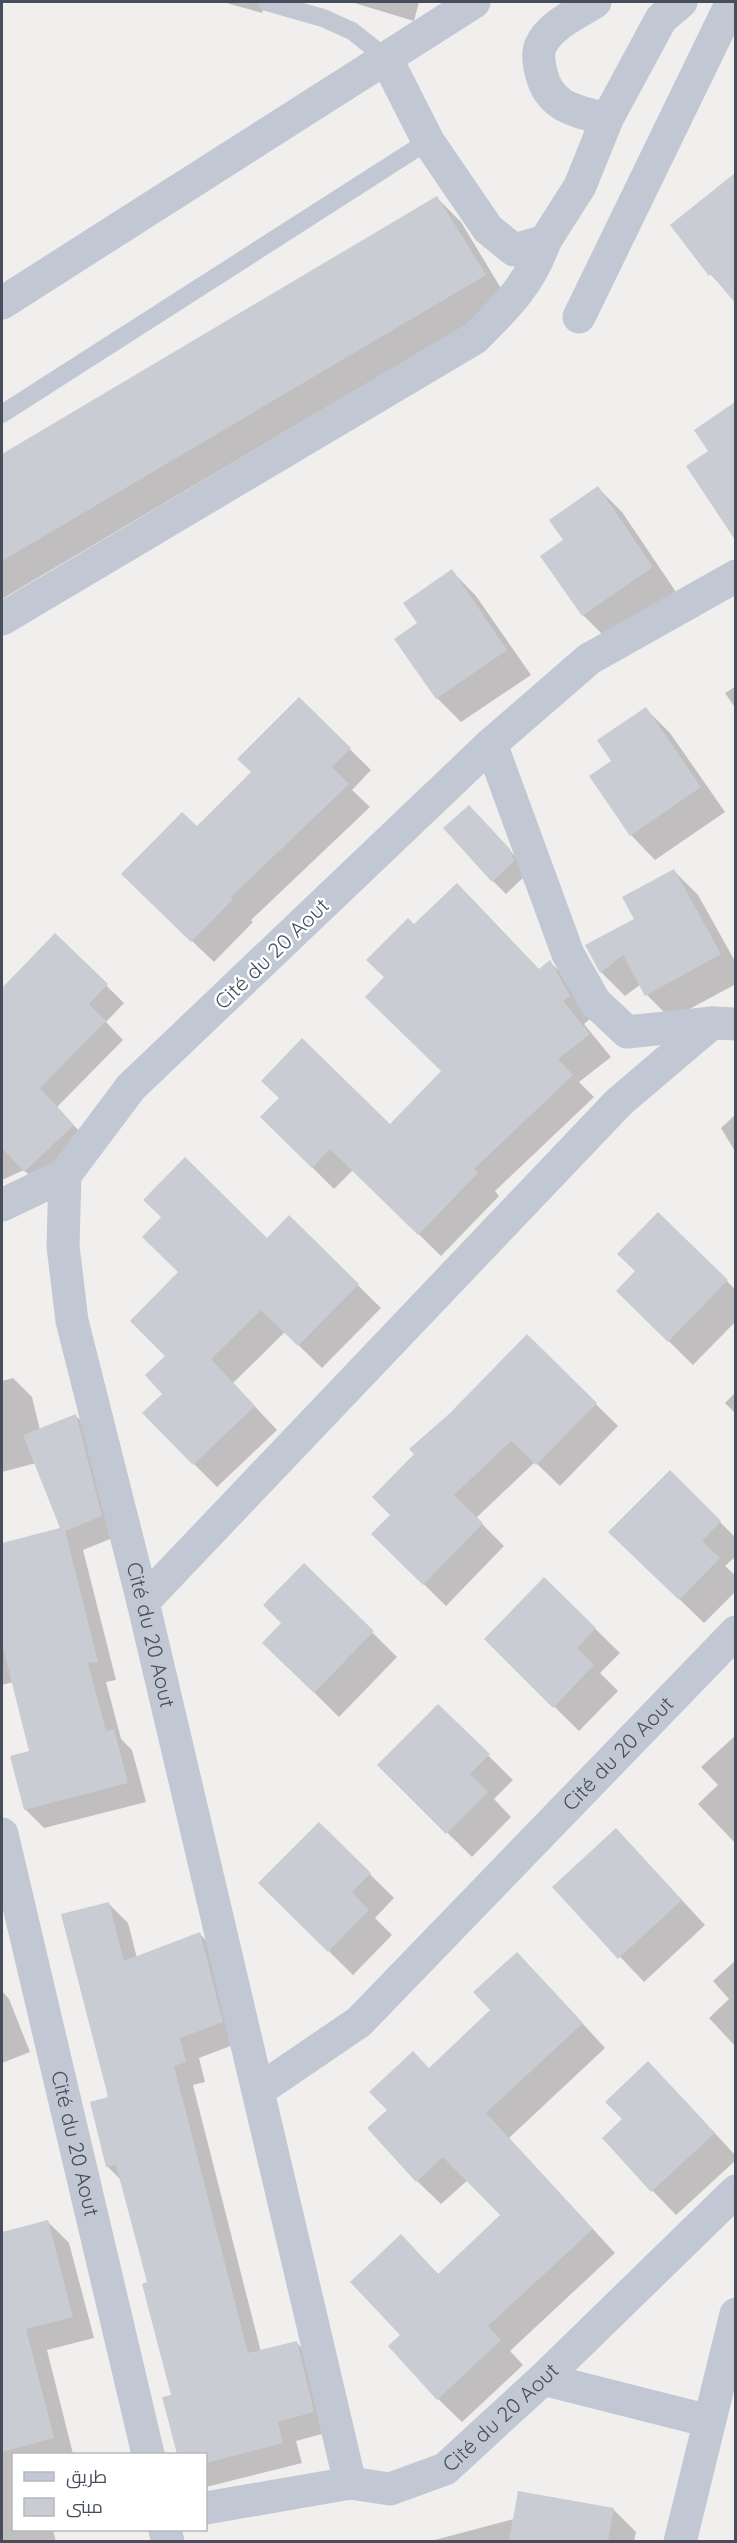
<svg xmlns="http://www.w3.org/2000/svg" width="737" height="2543" viewBox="0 0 737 2543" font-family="Quicksand,Cairo,sans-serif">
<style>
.shadow{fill:#0003}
.building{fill:#caccd4}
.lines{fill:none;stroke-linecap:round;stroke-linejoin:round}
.service{stroke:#c1c8d4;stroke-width:18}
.minor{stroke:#c1c8d4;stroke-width:33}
.labels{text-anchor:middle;stroke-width:5;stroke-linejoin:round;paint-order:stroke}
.street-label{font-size:21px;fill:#464e5c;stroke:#fff}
</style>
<rect width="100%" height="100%" fill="#f1eeee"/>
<g class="shadow">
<polygon points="223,2 266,2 262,13"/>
<polygon points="351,2 419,2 414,21"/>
<polygon points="736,175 736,301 711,275 672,225"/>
<polygon points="437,198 461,222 508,300 2,599 2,456"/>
<polygon points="736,404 736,533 728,525 710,451 696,431"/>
<polygon points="598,488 622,512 676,592 607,639 583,615 565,540"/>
<polygon points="452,571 476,596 531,675 461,722 437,698 419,624"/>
<polygon points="736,686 736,709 725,693"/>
<polygon points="299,699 371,770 352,790 370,807 251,920 253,922 214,962 145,896 197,828 253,773"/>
<polygon points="646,709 670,733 725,812 655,860 631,835 613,761"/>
<polygon points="482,820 522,864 526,875 506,894 493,881"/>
<polygon points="673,870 698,895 736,963 736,984 671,1019 647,995 641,984 625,996 601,972"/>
<polygon points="414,926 540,971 550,962 572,984 591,1018 584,1024 611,1057 579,1082 594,1097 495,1191 499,1196 441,1256 353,1170 334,1189 284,1139 390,1126 443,1072 386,978"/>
<polygon points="55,935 124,1003 106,1022 123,1040 57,1107 91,1144 43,1189 24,1170 2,1180 2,1019 11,1009 2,1000 2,990"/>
<polygon points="736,1114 736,1153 721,1128"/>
<polygon points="658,1214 736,1290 736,1321 693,1365 618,1291 637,1272"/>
<polygon points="289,1217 381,1308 322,1368 285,1332 233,1383 277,1430 217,1487 194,1464 164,1394 168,1356"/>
<polygon points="527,1336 618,1426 560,1486 535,1462 476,1518 504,1546 446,1606 373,1534 392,1515 450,1415"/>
<polygon points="13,1378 32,1397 40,1430 76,1416 95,1434 120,1535 83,1550 116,1680 106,1682 121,1739 132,1750 146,1802 44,1828 25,1809 30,1752 13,1682 2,1685 2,1544 62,1529 36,1463 2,1472 2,1381"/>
<polygon points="736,1392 736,1414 725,1403"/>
<polygon points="670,1472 736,1538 736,1556 725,1566 736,1576 736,1591 704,1623 635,1556"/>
<polygon points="304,1565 397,1657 339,1717 264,1643 283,1623"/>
<polygon points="544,1579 620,1653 600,1673 618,1691 579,1731 486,1639"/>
<polygon points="438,1706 513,1780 494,1799 511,1817 472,1857 379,1765"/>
<polygon points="736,1735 736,1844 698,1804 718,1785 701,1767"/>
<polygon points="319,1824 394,1898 375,1918 392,1935 353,1975 260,1883"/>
<polygon points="640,1855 705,1925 644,1982 554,1887"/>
<polygon points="108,1903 128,1923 137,1958 200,1934 219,1954 241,2042 199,2058 205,2082 193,2085 261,2352 297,2343 317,2363 333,2431 296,2441 302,2463 206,2487 206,2454 178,2454 164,2399 173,2396 149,2283 122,2181 108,2167"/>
<polygon points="736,1960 736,2047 709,2018 729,1999 713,1981"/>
<polygon points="540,1977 605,2048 509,2138 615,2253 510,2351 523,2365 462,2422 438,2399 402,2335 401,2236 439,2275 502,2215 468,2180 441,2204 417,2181 429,2070"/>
<polygon points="2,1991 9,1999 30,2052 2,2063"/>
<polygon points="672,2087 736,2156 736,2160 676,2215 652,2190 624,2119"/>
<polygon points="48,2222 69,2243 94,2338 47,2350 73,2454 14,2454 14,2530 53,2530 56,2542 2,2542 2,2234"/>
<polygon points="613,2509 636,2532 634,2542 427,2542 514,2519"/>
</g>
<g class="building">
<polygon points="735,173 735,303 711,274 709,276 670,225"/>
<polygon points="437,196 486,275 2,561 2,454"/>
<polygon points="735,402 735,540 686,466 708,451 694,430"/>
<polygon points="598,486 653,567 582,616 540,556 563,540 549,520"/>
<polygon points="452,569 507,650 436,699 394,639 417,623 403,603"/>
<polygon points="299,697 351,748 332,767 349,784 231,897 233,899 191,942 121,874 182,812 197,826 251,772 237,759"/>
<polygon points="646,707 701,787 630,836 589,776 611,761 597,740"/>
<polygon points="469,805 510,849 514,861 492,882 443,828"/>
<polygon points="674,869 721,954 645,996 623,955 600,973 585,945 634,919 622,897"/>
<polygon points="457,883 539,969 550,960 570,996 563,1001 590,1034 558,1059 573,1075 474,1169 478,1173 418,1235 330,1149 312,1168 260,1117 279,1098 261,1081 302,1038 390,1124 441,1071 365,997 384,977 366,960 408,918 414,924"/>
<polygon points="55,933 108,984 89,1004 106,1021 40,1088 74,1125 24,1172 2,1148 2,988"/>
<polygon points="185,1157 267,1238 289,1215 359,1284 298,1346 261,1310 211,1359 255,1406 193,1465 142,1413 162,1394 145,1375 165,1356 130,1321 178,1272 142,1237 161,1217 143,1200"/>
<polygon points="658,1212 728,1280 668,1342 616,1291 635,1271 617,1254"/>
<polygon points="527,1334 597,1403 536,1465 511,1441 454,1495 483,1523 423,1585 371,1534 390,1515 372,1497 414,1454 409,1449 449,1414"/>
<polygon points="76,1414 102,1516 65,1531 98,1662 88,1663 106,1731 114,1729 128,1783 24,1810 10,1756 29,1751 2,1643 2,1543 60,1528 23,1435"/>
<polygon points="670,1470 721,1521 702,1541 720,1558 679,1600 608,1532"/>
<polygon points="304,1563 374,1631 314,1693 262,1643 281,1623 263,1605"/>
<polygon points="544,1577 596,1628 577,1648 594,1665 553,1708 484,1639"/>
<polygon points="438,1704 490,1754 470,1774 488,1792 446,1834 377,1765"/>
<polygon points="319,1822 371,1873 352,1892 369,1910 328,1952 258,1883"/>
<polygon points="616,1828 682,1900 618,1959 552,1887"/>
<polygon points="109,1902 124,1961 200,1932 223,2022 180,2038 186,2062 174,2066 248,2353 297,2341 314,2412 278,2422 283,2443 206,2463 206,2454 177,2454 162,2397 171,2395 142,2284 147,2282 116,2165 106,2167 90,2102 108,2097 61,1914"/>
<polygon points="517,1952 583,2023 486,2113 593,2229 488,2326 501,2340 437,2400 388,2346 400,2335 350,2282 401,2234 438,2274 500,2215 443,2157 416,2182 367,2128 387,2110 369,2092 413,2051 429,2068 490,2010 473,1992"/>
<polygon points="648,2061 715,2133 651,2192 602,2138 622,2119 605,2102"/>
<polygon points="48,2220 73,2317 26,2329 54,2438 2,2452 2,2232"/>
<polygon points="518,2491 614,2508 608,2541 509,2541"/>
</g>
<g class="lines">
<g class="service">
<polyline points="267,2 323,18 352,31 386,58"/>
<polyline points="2,414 428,141"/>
</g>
<g class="minor">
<path d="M595,2C578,13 550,25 541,45C537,52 539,64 541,72C549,108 576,111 607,119"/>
<polyline points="386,58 428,141 488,229 514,250 545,241 580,186 607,119 661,19 681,2"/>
<polyline points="2,303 474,2"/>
<polyline points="579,317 732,2"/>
<path id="s1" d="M736,576L589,659L491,744L131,1087L65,1175L63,1246L72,1321L143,1602L350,2483L390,2489L445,2469L543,2379L736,2191"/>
<path d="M2,619L475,338C506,307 530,284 545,241"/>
<polyline points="491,744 568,954 595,1002 627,1032 712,1023 736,1024"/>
<polyline points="2,1205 65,1175"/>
<polyline points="143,1602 619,1102 712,1023"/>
<path id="s2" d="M2,1834L148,2454"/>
<path id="s3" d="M259,2090L359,2022L736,1632"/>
<polyline points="543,2379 709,2421"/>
<polyline points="206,2508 350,2483"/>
<polyline points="165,2530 168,2542"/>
<polyline points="680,2542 736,2314"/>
</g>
</g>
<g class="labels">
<g class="street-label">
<text transform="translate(272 954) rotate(-44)" y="7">Cité du 20 Aout</text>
<text dy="7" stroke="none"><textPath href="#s1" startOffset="1376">Cité du 20 Aout</textPath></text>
<text dy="7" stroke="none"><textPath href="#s3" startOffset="494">Cité du 20 Aout</textPath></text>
<text dy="7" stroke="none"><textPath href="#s2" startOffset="318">Cité du 20 Aout</textPath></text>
<text dy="7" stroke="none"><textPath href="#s1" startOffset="2422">Cité du 20 Aout</textPath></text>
</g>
</g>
<rect width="737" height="2543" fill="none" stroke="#464e5c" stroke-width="6"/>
<rect x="12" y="2453" width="195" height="78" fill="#ffffff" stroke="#b5b8be" stroke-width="1.5"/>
<rect x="24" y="2472" width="30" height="9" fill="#c1c8d4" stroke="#b5b8be" stroke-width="1.5"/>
<text x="66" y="2483" font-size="18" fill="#464e5c">طريق</text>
<rect x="24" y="2498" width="30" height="18" fill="#caccd4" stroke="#b5b8be" stroke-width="1.5"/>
<text x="66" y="2513" font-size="18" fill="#464e5c">مبنى</text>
</svg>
